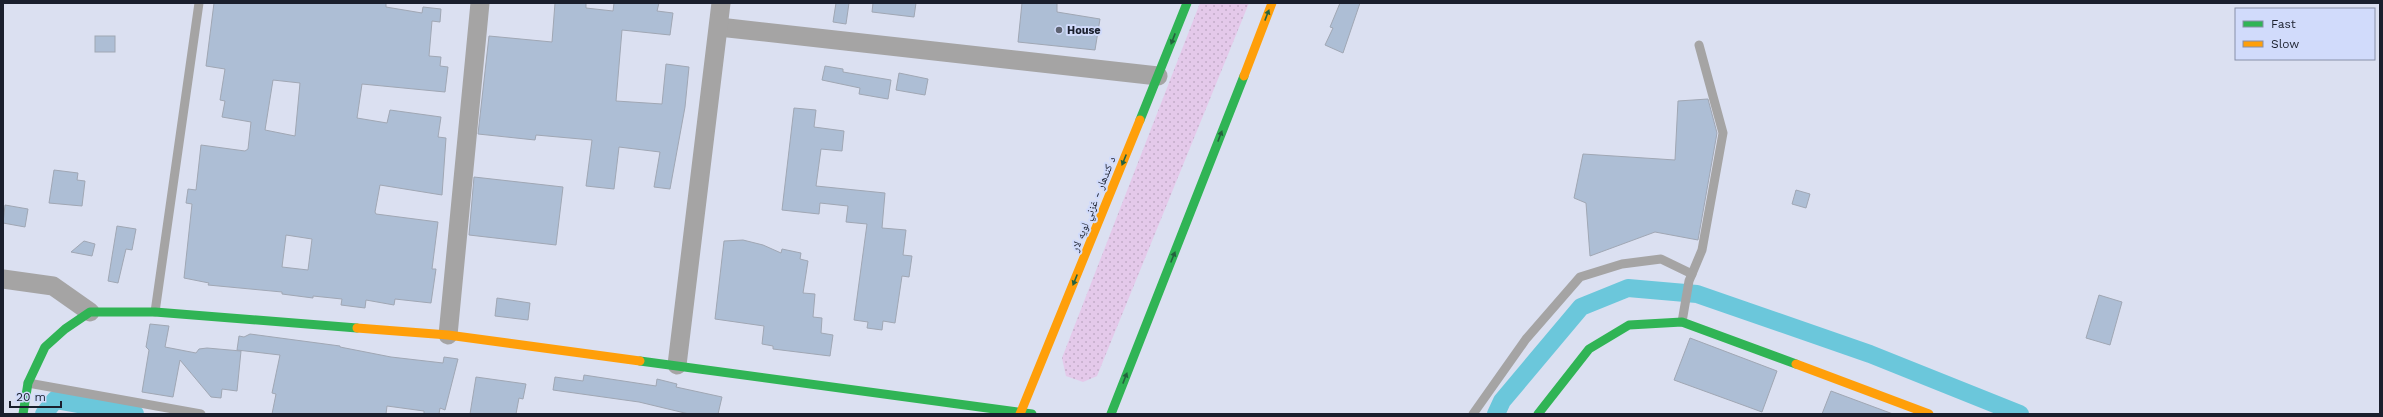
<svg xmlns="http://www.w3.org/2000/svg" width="2383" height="417" viewBox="0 0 2383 417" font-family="'Work Sans','Noto Naskh Arabic',sans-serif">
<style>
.grass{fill:url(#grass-dots)}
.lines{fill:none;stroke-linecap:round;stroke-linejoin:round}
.canal{stroke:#6bc7db;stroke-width:18}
.building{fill:#adbed5;stroke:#a0a7b4;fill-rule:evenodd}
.lane{stroke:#a5a4a4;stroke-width:9}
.street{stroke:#a5a4a4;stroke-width:19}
.fast{stroke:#30b455;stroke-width:9}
.slow{stroke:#ff9f0a;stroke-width:9}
.oneway{fill:#24623f}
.poi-dot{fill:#5e6372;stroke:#d1dbfb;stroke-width:1.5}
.labels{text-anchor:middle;stroke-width:4;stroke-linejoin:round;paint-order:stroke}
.poi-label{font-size:11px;font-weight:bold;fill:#1a1f2d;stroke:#d1dbfb;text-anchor:start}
.street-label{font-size:11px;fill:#1a1f2d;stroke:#d1dbfb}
</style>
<defs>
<pattern id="grass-dots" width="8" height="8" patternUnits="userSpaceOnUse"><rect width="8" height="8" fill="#e4c9ea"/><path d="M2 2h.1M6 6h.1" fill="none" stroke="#c3acc9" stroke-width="1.8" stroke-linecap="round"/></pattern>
</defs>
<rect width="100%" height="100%" fill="#dbe0f1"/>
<polygon class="grass" points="1200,3 1249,3 1097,376 1083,382 1066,376 1062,358"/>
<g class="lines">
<g class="canal">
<polyline points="44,414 55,400 135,414"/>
<polyline points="1496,414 1502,401 1581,307 1628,288 1697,294 1870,354 2020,414"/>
</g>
</g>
<g class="building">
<path d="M214,3H386V7L422,13L423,7L441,9L440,22L432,21L429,56L441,57L440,66L448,67L445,92L362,84L357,118L387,123L390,110L441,117L438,137L446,138L442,195L380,185L375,212L376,214L438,222L432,269H436L431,303L395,299L394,305L366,300L365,308L341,305L342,299L313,296V298L282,294V292L208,285L209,283L184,278L192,204L186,203L188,189L196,190L201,145L245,151L248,149L251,122L222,117L225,101L220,100L225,69L206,66ZM273,80L300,83L295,136L265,130ZM286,235L312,239L308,270L282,267Z"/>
<polygon points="555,3 586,3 586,8 613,11 614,3 659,3 657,11 673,13 670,35 622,30 616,101 662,104 666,64 689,67 685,107 670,189 654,187 660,152 619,147 614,189 586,186 592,140 536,135 535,140 478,134 489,36 552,42"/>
<polygon points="836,3 849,3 846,24 833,22"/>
<polygon points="873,3 916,3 914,17 872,12"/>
<polygon points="1022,3 1057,3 1057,12 1100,19 1095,50 1018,42"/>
<polygon points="1340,3 1360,3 1343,53 1325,45 1333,28 1330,27"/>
<rect x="95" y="36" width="20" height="16"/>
<polygon points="825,66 843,69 843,72 891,80 888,99 859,94 860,88 822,80"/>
<polygon points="899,73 928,79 925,95 896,90"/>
<polygon points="1708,99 1717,133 1698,240 1655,232 1590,256 1586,203 1574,198 1583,154 1675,160 1678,101"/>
<polygon points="794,108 816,110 814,127 844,131 842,151 821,149 816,186 885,193 882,228 906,230 903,255 912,256 909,277 902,276 895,323 883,321 882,330 867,328 868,322 854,320 867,224 846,222 848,206 820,203 819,214 782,210"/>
<polygon points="54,170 78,173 77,180 85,181 82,206 49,203"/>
<polygon points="474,177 563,187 556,245 469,235"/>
<polygon points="1796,190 1810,194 1806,208 1792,204"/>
<polygon points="5,205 28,209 25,227 3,223"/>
<polygon points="117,226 136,229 132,250 126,249 118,283 108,281"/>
<polygon points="743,240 763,245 781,253 782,249 801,253 800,259 808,261 803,293 815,294 813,317 822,318 821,333 833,335 830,356 773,349 773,346 762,344 764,326 715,319 724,241"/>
<polygon points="84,241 95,244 92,256 71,252"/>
<polygon points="2099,295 2122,302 2110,345 2086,338"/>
<polygon points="497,298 530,303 528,320 495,316"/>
<polygon points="150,324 169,326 165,347 196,353 199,349 207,348 241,351 237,391 222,389 221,398 211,397 180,360 173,397 142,392 149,350 146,347"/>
<polygon points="250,334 340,346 340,347 391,357 443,363 444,357 458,359 445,410 440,408 439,414 424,414 424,411 387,406 386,414 272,414 276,394 272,393 280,355 237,350 239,336 244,337"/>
<polygon points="1690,338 1777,371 1762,412 1674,380"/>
<polygon points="584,375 656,386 657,379 677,384 676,387 722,397 718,414 689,414 639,402 553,390 555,377 583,381"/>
<polygon points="476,377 526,384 523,399 519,398 516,414 470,414"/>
<polygon points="1831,391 1893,414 1822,414"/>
</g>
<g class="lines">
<g class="lane">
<polyline points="155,312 199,3"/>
<polyline points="1682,322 1689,281 1702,250 1723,133 1699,45"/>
<polyline points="28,383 201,414"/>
<polyline points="1473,414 1526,339 1580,277 1622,264 1661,259 1692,274"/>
</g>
<g class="street">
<polyline points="719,27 1158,76"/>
<polyline points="3,279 53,286 90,312"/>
<polyline points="448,335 480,3"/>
<polyline points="677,365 721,3"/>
</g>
<g class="fast">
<polyline points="1140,120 1187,3"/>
<polyline points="640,361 1032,414"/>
<polyline points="23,414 28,383 45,347 65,329 90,312 155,312 357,328"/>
<polyline points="1111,414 1244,76"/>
<polyline points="1538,414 1589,349 1629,325 1682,322 1796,364"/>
</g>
<g class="slow">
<polyline points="1244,76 1272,3"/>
<polyline points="357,328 448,335 640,361"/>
<polyline points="1796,364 1929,414"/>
<polyline points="1020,414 1140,120"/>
</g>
</g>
<defs><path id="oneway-solid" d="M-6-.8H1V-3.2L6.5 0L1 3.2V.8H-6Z"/></defs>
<g class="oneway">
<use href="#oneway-solid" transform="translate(1267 15) rotate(-69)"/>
<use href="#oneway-solid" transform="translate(1173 39) rotate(111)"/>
<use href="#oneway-solid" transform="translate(1220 136) rotate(-69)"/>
<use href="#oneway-solid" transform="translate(1124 160) rotate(112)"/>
<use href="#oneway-solid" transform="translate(1173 257) rotate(-68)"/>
<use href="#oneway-solid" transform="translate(1075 280) rotate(112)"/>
<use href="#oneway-solid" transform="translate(1125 378) rotate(-69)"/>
</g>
<circle class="poi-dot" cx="1059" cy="30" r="4"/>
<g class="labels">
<g class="poi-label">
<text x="1067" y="34">House</text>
</g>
<g class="street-label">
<text transform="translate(1093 204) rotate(-68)" y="4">د کندهار - غزني لويه لار</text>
</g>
</g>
<rect width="2383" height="417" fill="none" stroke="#1a1f2d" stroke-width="8"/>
<rect x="2235" y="8" width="140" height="52" fill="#d1dbfb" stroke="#8890a9"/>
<rect x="2243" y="21" width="20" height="6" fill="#30b455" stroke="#8890a9"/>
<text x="2271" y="28" font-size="12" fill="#1a1f2d">Fast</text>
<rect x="2243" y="41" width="20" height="6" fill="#ff9f0a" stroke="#8890a9"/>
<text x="2271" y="48" font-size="12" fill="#1a1f2d">Slow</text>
<path d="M10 401v6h51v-6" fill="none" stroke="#1a1f2d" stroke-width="2"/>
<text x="16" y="401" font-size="12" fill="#1a1f2d" stroke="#d1dbfb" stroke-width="3" paint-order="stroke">20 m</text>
</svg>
